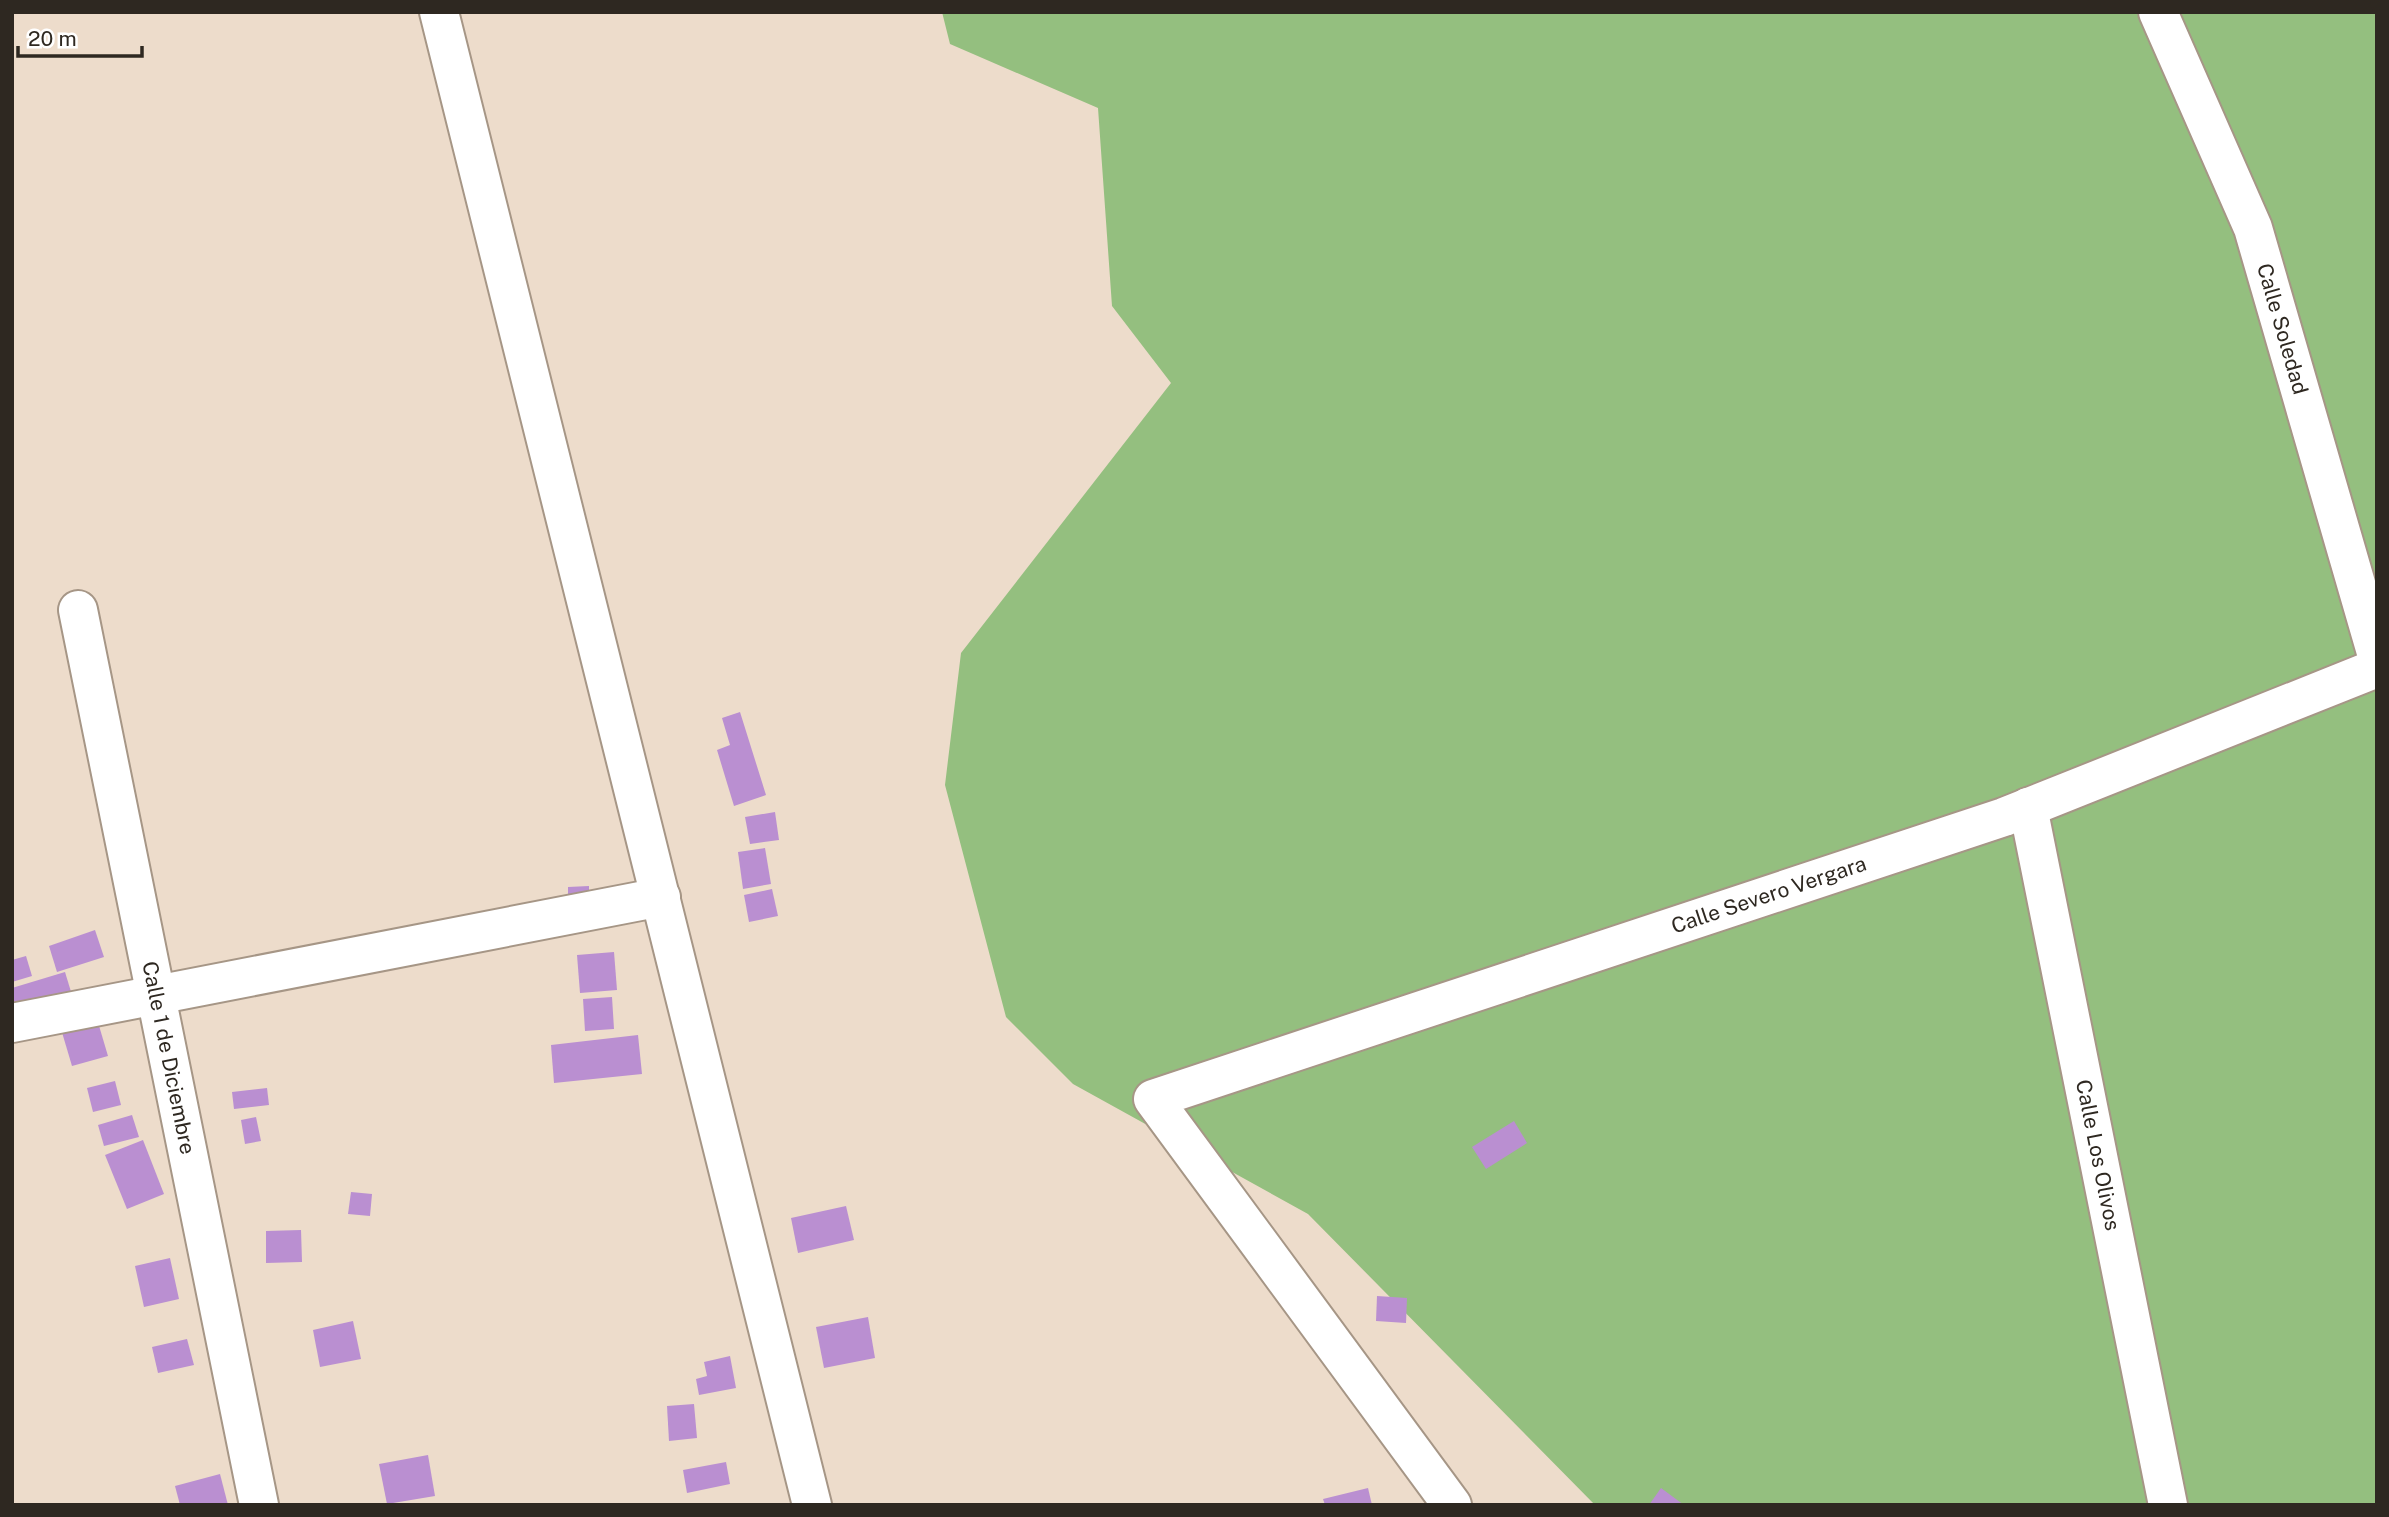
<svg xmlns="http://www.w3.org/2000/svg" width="2389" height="1517" viewBox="0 0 2389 1517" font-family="'Public Sans',sans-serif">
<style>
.green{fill:#94bf7f}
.building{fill:#ba8fd1}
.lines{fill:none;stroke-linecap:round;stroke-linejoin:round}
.minor-casing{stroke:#a69686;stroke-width:42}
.minor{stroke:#fff;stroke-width:38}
.labels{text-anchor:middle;stroke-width:6;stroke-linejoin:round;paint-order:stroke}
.street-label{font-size:21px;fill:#2e2821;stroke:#fff}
</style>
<rect width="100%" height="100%" fill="#eddccb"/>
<polygon class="green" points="942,12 2377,12 2377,1505 1595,1505 1308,1214 1073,1084 1006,1017 945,785 961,653 1171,383 1112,306 1098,108 950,44"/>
<g class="building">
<polygon points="740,712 766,795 734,806 717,750 730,745 722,718"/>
<polygon points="775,812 779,840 750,844 745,817"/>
<polygon points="765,848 771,884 743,889 738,852"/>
<polygon points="589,886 589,905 568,906 568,887"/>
<polygon points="772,889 778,916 749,922 744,895"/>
<polygon points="95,930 104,957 57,972 49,946"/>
<polygon points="614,952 617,990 580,993 577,955"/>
<polygon points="26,956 32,976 12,982 12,960"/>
<polygon points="65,972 79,1018 12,1038 12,988"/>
<polygon points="612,997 614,1029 585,1031 583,999"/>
<polygon points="97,1019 108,1056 72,1066 61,1029"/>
<polygon points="638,1035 642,1074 554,1083 551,1045"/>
<polygon points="115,1081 121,1105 93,1112 87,1088"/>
<polygon points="267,1088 269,1105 234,1109 232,1092"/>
<polygon points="132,1115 139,1137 104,1146 98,1125"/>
<polygon points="256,1117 261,1141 245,1144 241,1120"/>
<polygon points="1514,1121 1527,1143 1486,1169 1472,1147"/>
<polygon points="143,1140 164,1194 127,1209 105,1155"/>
<polygon points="351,1192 372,1194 370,1216 348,1214"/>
<polygon points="846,1206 854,1240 798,1253 791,1218"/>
<polygon points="301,1230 302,1262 266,1263 266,1231"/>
<polygon points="170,1258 179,1299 144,1307 135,1266"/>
<polygon points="1377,1296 1407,1298 1406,1323 1376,1321"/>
<polygon points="868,1317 875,1358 824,1368 816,1327"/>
<polygon points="353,1321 361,1359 320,1367 313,1330"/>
<polygon points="187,1339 194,1365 158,1373 152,1347"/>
<polygon points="730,1356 736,1388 699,1395 696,1379 707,1376 704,1362"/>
<polygon points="694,1404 697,1438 669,1441 667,1406"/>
<polygon points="428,1455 435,1496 387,1504 379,1464"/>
<polygon points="726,1462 730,1484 687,1493 683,1470"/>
<polygon points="220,1474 228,1505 180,1505 175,1486"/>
<polygon points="1368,1488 1372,1505 1325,1505 1323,1499"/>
<polygon points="1661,1488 1684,1505 1649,1505"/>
</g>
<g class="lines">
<g class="minor-casing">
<g id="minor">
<polyline points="439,12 812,1505"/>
<path id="s1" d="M2158,12L2253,228L2377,656"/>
<path id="s2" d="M78,610L259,1505"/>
<path id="s3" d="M2028,807L2168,1505"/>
<polyline points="12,1023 661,897"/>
<path id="s4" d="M1452,1505L1153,1099L2004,817L2377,668"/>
</g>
</g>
<use href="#minor" class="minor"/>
</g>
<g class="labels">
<g class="street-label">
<text dy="7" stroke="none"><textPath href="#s1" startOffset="341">Calle Soledad</textPath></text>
<text dy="7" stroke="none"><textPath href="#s4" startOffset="1153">Calle Severo Vergara</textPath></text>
<text dy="7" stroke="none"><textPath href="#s2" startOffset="457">Calle 1 de Diciembre</textPath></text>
<text dy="7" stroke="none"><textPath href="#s3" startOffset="355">Calle Los Olivos</textPath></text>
</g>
</g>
<rect width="2389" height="1517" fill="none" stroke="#2e2821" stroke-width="28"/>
<path d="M18 46v10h124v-10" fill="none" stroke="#2e2821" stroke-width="3.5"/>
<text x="28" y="46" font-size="21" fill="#2e2821" stroke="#ffffff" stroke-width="5" paint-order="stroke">20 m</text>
</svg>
